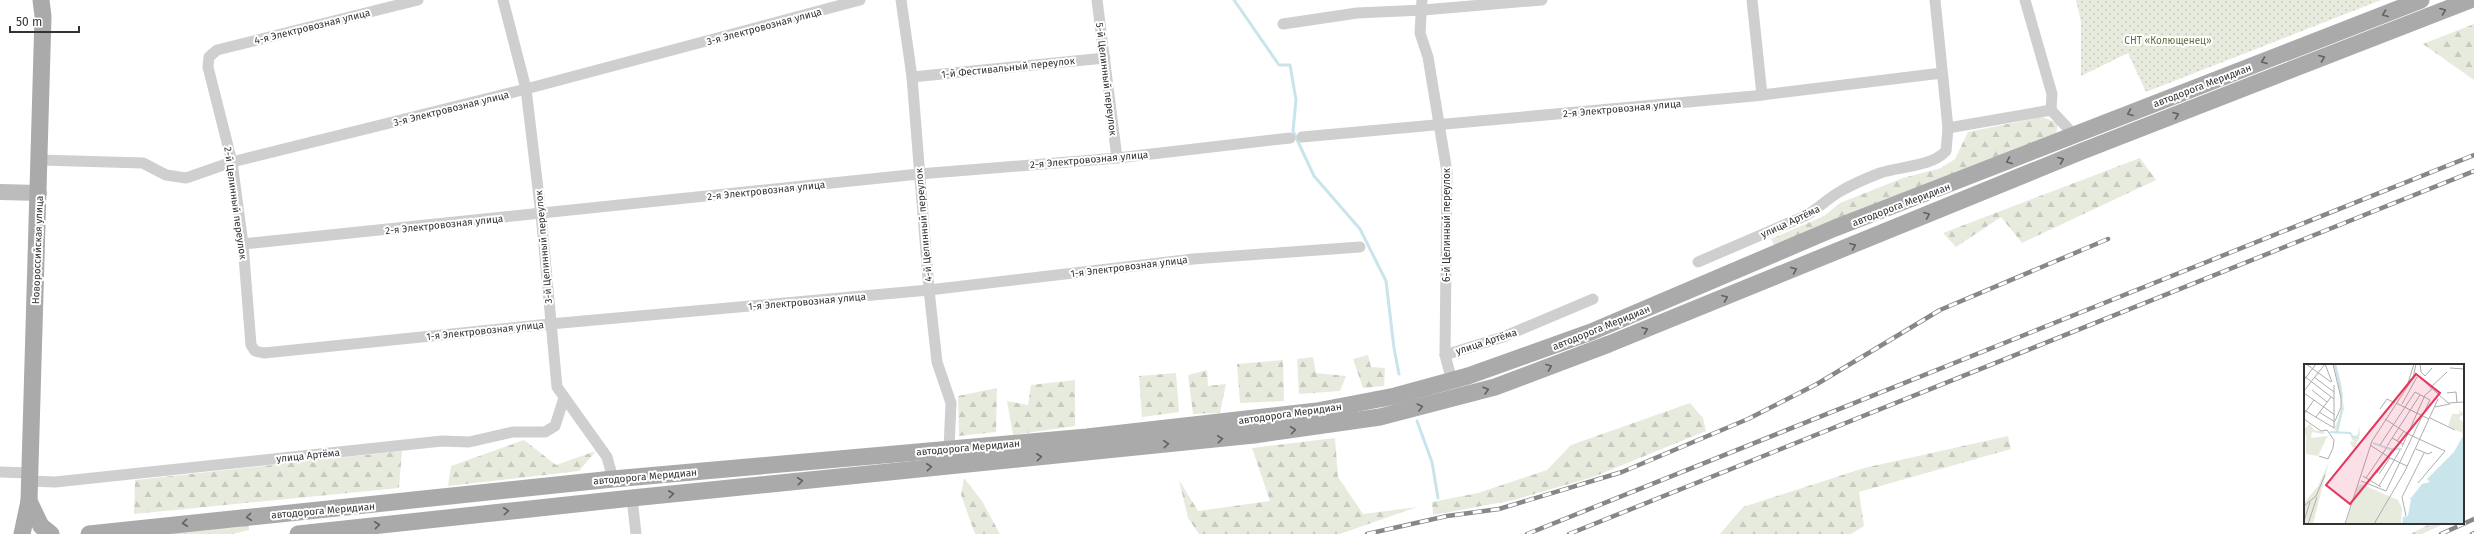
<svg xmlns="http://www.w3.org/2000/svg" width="2474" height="534" viewBox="0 0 2474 534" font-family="'Fira Sans',sans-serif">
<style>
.grass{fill:url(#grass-tufts)}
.forest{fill:url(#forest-firs)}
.park{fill:url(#park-dots)}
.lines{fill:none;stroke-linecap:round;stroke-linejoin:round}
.stream{stroke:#cae4ec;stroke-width:3}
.street{stroke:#cfcfcf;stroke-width:11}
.secondary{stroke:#bcbcbc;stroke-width:16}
.primary{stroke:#aaa;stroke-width:17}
.rail-casing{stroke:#878787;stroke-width:4.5}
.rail{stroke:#fff;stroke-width:3;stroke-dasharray:9;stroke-linecap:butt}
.oneway{stroke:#626262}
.labels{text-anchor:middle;stroke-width:4;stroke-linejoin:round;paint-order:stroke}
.street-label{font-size:10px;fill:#323232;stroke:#fff}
.park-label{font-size:10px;fill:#5c6f3e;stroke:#fff}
.inset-river{fill:none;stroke:#cae4ec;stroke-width:2}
.inset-road{fill:none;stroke:#adadad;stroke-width:1}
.view{fill:#e7365e;fill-opacity:0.15;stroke:#e7365e;stroke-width:2}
.inset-edge{fill:none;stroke:#323232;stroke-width:2}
</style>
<defs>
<pattern id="grass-tufts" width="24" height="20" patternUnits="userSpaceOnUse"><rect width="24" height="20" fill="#e7ebde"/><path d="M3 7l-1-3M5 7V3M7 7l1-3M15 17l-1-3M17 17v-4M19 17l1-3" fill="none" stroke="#c7cabf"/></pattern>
<pattern id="forest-firs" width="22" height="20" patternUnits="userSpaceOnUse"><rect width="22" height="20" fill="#e7ebde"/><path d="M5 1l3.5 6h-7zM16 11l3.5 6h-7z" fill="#c7cabf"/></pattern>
<pattern id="park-dots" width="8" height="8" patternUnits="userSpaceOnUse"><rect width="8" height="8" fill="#e7ebde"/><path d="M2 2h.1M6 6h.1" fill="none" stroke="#c7cabf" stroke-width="1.8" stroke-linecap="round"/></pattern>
</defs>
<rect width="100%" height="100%" fill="#fff"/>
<polygon class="grass" points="249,525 249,530 233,534 139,534"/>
<g class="forest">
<polygon points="2474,24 2474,80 2423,44"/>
<polygon points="2042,117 2058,123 2056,136 1775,247 1771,239 1824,216 1840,203 1903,178 1941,168 1955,159 1968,132"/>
<polygon points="2140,158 2156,180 2022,243 2001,217 1956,247 1943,233"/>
<polygon points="1368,355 1371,367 1385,368 1384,386 1363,388 1353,359"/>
<polygon points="1313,357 1316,373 1346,376 1340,391 1299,394 1297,359"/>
<polygon points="1283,360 1284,401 1240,403 1237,364"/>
<polygon points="1207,370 1208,386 1226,384 1220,413 1193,414 1188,375"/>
<polygon points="1176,373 1179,412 1142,417 1139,376"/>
<polygon points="1075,380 1075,426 1013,435 1007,401 1028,405 1031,385"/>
<polygon points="997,388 996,432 959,436 958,396"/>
<polygon points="1690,403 1703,418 1706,431 1593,477 1514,500 1433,515 1432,502 1478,493 1547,470 1571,445"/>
<polygon points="2008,436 2011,449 1859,492 1864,526 1851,534 1720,534 1743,507 1864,468"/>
<polygon points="1335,438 1338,477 1363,514 1417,507 1340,534 1199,534 1188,518 1179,480 1198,511 1270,501 1252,448"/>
<polygon points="524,440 556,465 596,451 579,471 448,486 451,466"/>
<polygon points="402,451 399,488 134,514 135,480"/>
<polygon points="964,478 982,501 1000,534 975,534 961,495"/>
<polygon points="2432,523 2446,523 2422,534 2410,534"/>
</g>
<polygon class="park" points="2076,0 2381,0 2146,92 2128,53 2081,76 2081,21"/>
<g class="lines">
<g class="stream">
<polyline points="1234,0 1279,65 1290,65 1296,100 1293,131 1314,176 1360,229 1386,281 1394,348 1399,374"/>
<polyline points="1417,421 1432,462 1438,498"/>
</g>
<g class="street">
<polyline points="418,0 217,50 209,57 208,67 232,162 243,244 251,345 255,351 264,353 550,324 929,290 1193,259 1360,247"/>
<polyline points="503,0 526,89 541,214 557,387 607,457 613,479"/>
<polyline points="901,0 912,77 929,290 937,362 951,403 949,449"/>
<polyline points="1097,0 1117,158"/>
<polyline points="1422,0 1420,33 1428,57 1447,172 1445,355 1452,381"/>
<polyline points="1752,0 1762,95"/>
<polyline points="2025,0 2052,94 2051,110"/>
<polyline points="1283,24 1357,13 1423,10 1542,0"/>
<polyline points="912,77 1105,58"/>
<polyline points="1948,128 2051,110 2074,135"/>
<polyline points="1302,137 1754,96 1942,73"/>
<polyline points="40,160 143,163 166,175 186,178 232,162 526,89 860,0"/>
<polyline points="243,244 919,174 1117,158 1290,138"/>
<path d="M1698,262L1805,216C1818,209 1828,198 1841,191C1853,184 1867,178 1880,173C1901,166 1931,167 1946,151L1948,128L1935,0"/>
<polyline points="1445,355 1503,337 1593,299"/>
<polyline points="0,472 30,473"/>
<polyline points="30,481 55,482 442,441 469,442 513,432 545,432 555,426 564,398"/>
<polyline points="632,498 636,534"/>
</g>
<polyline class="secondary" points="0,192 39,193"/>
<g class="primary">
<polyline points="29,501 41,526 51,534"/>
<polyline points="22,534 29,501 43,16 41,0"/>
<polyline points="89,534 613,479 1087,437 1317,411 1395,396 1468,376 1591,332 1835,228 2421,0"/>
<polyline points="298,534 632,498 1254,435 1380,417 1495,387 1609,344 2080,152 2470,0"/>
</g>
<g class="rail-casing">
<g id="rail">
<polyline points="1367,534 1447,516 1499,509 1622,472 1748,419 1817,384 1940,310 2108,239"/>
<polyline points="1527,534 2474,155"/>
<polyline points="1569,534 2474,171"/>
<polyline points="2441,534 2474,519"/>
<polyline points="2472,534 2474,533"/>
</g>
</g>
<use href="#rail" class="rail"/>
</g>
<defs><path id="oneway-chevron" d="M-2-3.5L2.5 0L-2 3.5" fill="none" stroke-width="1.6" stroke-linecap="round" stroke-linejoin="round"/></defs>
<g class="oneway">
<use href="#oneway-chevron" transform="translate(2443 11) rotate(-21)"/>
<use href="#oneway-chevron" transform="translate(2385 14) rotate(159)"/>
<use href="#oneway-chevron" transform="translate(2322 58) rotate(-21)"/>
<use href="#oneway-chevron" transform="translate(2264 61) rotate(159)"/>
<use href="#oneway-chevron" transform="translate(2130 113) rotate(159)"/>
<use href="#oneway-chevron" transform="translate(2176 115) rotate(-21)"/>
<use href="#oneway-chevron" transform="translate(2061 160) rotate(-22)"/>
<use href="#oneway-chevron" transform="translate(2009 161) rotate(158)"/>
<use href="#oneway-chevron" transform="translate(1927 215) rotate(-23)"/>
<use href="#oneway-chevron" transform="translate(1853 246) rotate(-22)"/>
<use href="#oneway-chevron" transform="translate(1794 270) rotate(-22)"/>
<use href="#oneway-chevron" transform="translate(1725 298) rotate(-22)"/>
<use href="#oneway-chevron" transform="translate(1645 330) rotate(-22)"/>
<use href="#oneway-chevron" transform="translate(1549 367) rotate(-21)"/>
<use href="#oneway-chevron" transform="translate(1486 390) rotate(-16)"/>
<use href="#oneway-chevron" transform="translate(1420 407) rotate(-14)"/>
<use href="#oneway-chevron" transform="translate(1293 430) rotate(-8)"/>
<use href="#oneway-chevron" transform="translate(1220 439) rotate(-6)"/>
<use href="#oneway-chevron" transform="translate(1166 444) rotate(-5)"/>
<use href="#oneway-chevron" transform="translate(1039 457) rotate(-6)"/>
<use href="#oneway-chevron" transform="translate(929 467) rotate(-6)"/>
<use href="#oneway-chevron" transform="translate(800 481) rotate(-6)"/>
<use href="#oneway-chevron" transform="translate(671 494) rotate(-6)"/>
<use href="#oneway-chevron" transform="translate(506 511) rotate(-6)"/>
<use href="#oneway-chevron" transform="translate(249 517) rotate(174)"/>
<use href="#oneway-chevron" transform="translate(185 523) rotate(174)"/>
<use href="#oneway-chevron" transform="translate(377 525) rotate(-6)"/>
</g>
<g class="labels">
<g class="street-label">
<text transform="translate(312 26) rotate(-14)" y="4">4-я Электровозная улица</text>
<text transform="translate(764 26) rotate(-15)" y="4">3-я Электровозная улица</text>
<text transform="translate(1008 67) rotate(-6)" y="4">1-й Фестивальный переулок</text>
<text transform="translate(1107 79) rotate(83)" y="4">5-й Целинный переулок</text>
<text transform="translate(2202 85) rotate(-21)" y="4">автодорога Меридиан</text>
<text transform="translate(451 108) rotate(-14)" y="4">3-я Электровозная улица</text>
<text transform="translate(1622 108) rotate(-5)" y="4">2-я Электровозная улица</text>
<text transform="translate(1089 159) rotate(-5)" y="4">2-я Электровозная улица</text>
<text transform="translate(766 190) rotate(-6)" y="4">2-я Электровозная улица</text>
<text transform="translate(236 203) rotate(82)" y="4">2-й Целинный переулок</text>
<text transform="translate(1901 204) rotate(-21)" y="4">автодорога Меридиан</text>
<text transform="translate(1790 221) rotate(-25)" y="4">улица Артёма</text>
<text transform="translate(444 224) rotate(-6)" y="4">2-я Электровозная улица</text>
<text transform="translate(923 225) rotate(-95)" y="4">4-й Целинный переулок</text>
<text transform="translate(1446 225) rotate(-90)" y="4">6-й Целинный переулок</text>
<text transform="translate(543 247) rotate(-95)" y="4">3-й Целинный переулок</text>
<text transform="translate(37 250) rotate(-88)" y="4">Новороссийская улица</text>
<text transform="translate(1129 266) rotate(-7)" y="4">1-я Электровозная улица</text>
<text transform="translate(807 301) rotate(-5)" y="4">1-я Электровозная улица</text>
<text transform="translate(1601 327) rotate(-22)" y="4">автодорога Меридиан</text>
<text transform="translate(485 330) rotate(-6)" y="4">1-я Электровозная улица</text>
<text transform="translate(1486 341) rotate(-18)" y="4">улица Артёма</text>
<text transform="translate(1290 413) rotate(-8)" y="4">автодорога Меридиан</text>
<text transform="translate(968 447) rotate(-5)" y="4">автодорога Меридиан</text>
<text transform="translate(308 455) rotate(-6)" y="4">улица Артёма</text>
<text transform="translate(645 476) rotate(-5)" y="4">автодорога Меридиан</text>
<text transform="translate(323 510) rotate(-5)" y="4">автодорога Меридиан</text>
</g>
<g class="park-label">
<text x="2168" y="44">СНТ «Колющенец»</text>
</g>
</g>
<g transform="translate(2304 364)">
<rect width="160" height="160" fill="#fff"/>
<path d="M29,0H32L37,18L40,45L33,70L25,68H32L30,65L37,48V26ZM6,60L10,66L21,68L19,70L8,68L7,74L24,72L23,74L3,76L0,65ZM55,61L56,71L51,84L48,83L46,77L50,78L47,74L54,70Z" fill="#e7ebde"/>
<path d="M155,46L160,50L155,54L160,59L159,72L158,69L144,62L148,50H156ZM23,73L14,92L2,90V75ZM25,98L9,160H0V139L14,122ZM57,120L94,136L98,144L97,160L42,159L54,122Z" fill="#e7ebde"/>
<path d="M160,70V160H98L99,153L104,152L107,135L104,133L107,134L118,120L126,118L123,115L150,88Z" fill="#cae4ec"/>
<path class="inset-river" d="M31,0L38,33M26,68L46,69L49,73L55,74M33,69L38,44M69,79L86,85H98"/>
<path class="inset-road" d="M2,0L27,18M21,0L28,18M29,0L37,34V43L31,57M116,0L117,8L121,12L128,4M146,4L160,5M111,9L144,39L160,38M0,12L30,35M10,13L30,28M0,16L12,0M104,19L110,0M126,24L143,8M8,26L23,38M0,27L21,0M0,29L31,51M143,29L152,28L153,39M92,39L125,55M98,40L113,13M131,43L146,40M76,45L83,35L91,39M0,46L30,64V21M15,48L31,58M0,50L10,36M12,53L27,33M126,54L151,66M0,55L17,67L23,66M81,55L104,70L141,87L114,119M88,74L99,80M93,77L100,67M66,81L86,94L103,102M83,82L116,31M98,83L121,31L128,25M112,85L124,90L128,88M15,92L24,95L29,84L30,76L23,66M73,109L88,86M75,110L86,94M59,112L77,123M62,114L83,83M57,117L82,127L126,36L111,28L76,81M75,122L96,86M0,142L12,132L21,111M102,152L98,133L120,89M0,157L6,138M4,160L13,133M41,160L68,77L109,14L112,0M70,160L101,107L134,35"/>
<path class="view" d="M112,10L136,29L46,140L22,121Z"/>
<rect width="160" height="160" class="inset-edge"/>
</g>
<path d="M10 26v6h69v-6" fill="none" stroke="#323232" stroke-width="2"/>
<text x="16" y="26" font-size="12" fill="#323232" stroke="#ffffff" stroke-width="3" paint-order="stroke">50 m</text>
</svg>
